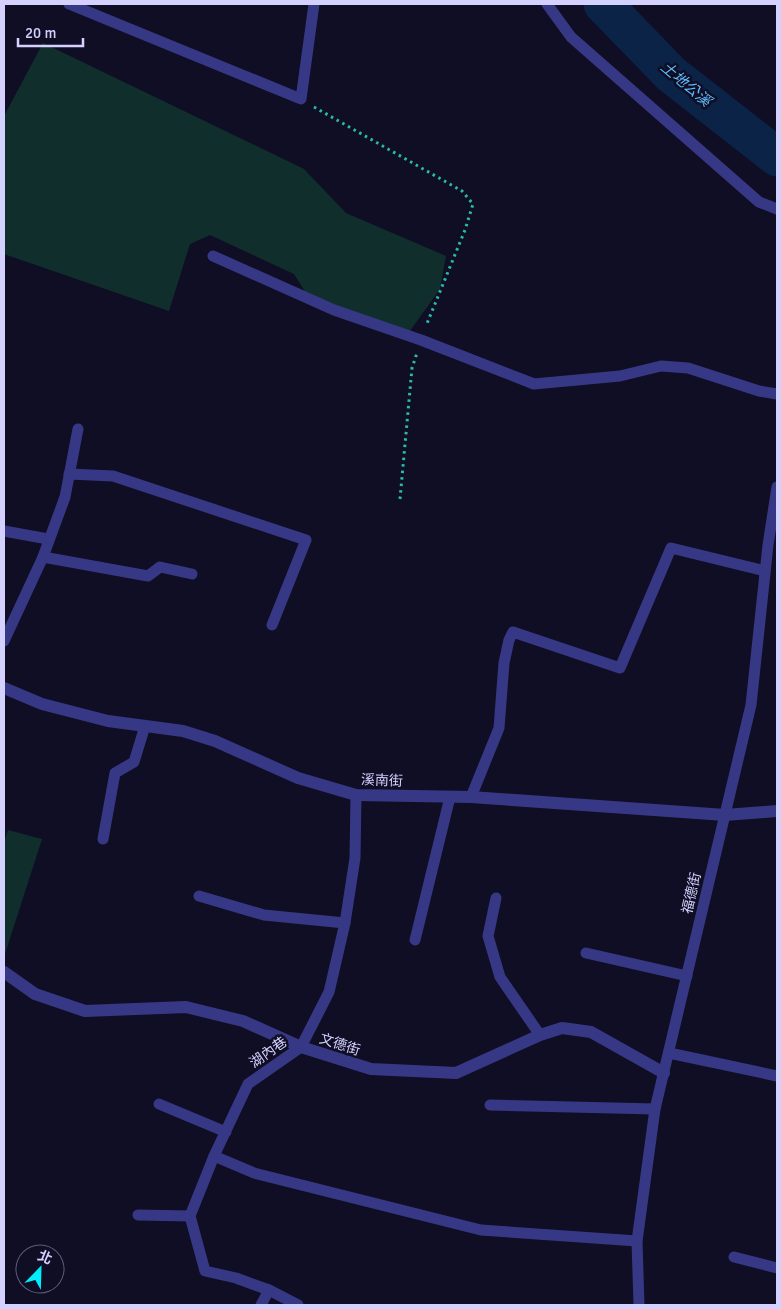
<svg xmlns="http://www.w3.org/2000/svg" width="781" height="1309" viewBox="0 0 781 1309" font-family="Signika,'Noto Sans TC',sans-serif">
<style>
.green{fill:#102f2c}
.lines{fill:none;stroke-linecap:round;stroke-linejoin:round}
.river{stroke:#0a2347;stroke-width:39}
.path{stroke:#2bb9aa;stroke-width:3;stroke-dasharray:2.5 4;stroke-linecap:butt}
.service{stroke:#373885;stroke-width:11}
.minor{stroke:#373885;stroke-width:12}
.tertiary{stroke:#373885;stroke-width:12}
.labels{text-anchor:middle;stroke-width:5;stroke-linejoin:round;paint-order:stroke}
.street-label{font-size:14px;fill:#d4d1ff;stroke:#100e24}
.water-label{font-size:15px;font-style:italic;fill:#5fbcff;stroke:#100e24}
</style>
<rect width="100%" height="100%" fill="#100e24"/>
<g class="green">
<polygon points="43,43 304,169 346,213 446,256 440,289 407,335 312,303 294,274 210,235 190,244 169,311 4,254 4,116"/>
<polygon points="8,830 42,839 4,957 4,843"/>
</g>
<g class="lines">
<polyline class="river" points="603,4 671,74 777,157"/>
<g class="path">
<polyline points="314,107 462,191 473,204 465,230 426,326"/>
<polyline points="400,499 412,368 417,353"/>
</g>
<g class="service">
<polyline points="69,4 301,99 314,4"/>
<polyline points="547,4 571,37 759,202 777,209"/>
<polyline points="213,256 334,310 421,340 534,384 620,376 661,366 688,368 759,391 777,394"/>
<polyline points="69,474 113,476 306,540 272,625"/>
<polyline points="4,531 48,539"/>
<polyline points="43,557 148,576 160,567 192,574"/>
<polyline points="4,641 43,557 65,497 78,429"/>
<polyline points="471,797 499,728 504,663 509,640 513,632 620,668 671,548 765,571"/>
<polyline points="103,839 115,773 134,762 145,726"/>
<polyline points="199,896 264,915 345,923"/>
<polyline points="496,898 488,936 500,977 540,1035"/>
<polyline points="415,940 450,797"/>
<polyline points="586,953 687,976"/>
<polyline points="669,1053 777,1076"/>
<polyline points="159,1104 226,1132"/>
<polyline points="490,1105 655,1109"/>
<polyline points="214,1156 254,1173 481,1230 637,1241"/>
<polyline points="138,1215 190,1216"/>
<polyline points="734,1257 777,1268"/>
<polyline points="269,1290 298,1305"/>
<polyline points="261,1305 269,1290 236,1278 205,1271 190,1216 214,1156 248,1084 301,1047 329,992 345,923 355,858 356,795"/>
<polyline points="639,1305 637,1241 655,1109 751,705 768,545 777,487"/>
</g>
<polyline class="minor" points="4,972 35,994 85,1011 186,1007 243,1021 301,1047 371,1069 456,1073 540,1035 562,1028 591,1032 664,1073"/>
<polyline class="tertiary" points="4,688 42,704 108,721 183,731 215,741 298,778 356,795 471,797 725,815 777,811"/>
</g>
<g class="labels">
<g class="street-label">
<text transform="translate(382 780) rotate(2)" y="5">溪南街</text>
<text transform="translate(691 893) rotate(-77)" y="5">福德街</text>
<text transform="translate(340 1044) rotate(18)" y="5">文德街</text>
<text transform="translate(268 1052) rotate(-35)" y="5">湖內巷</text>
</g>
<g class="water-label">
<text transform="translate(686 84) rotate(40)" y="5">土地公溪</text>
</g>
</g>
<rect width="781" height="1309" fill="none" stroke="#d4d1ff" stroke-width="10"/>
<g transform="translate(40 1269) rotate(23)"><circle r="24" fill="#100e24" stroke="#5e5c7c"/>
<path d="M0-4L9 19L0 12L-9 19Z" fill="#00eefc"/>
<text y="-8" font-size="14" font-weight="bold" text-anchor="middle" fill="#d4d1ff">北</text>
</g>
<path d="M18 38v8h65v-8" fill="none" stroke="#d4d1ff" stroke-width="2.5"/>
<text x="25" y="38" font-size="15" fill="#d4d1ff" stroke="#100e24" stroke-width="4" paint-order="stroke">20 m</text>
</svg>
